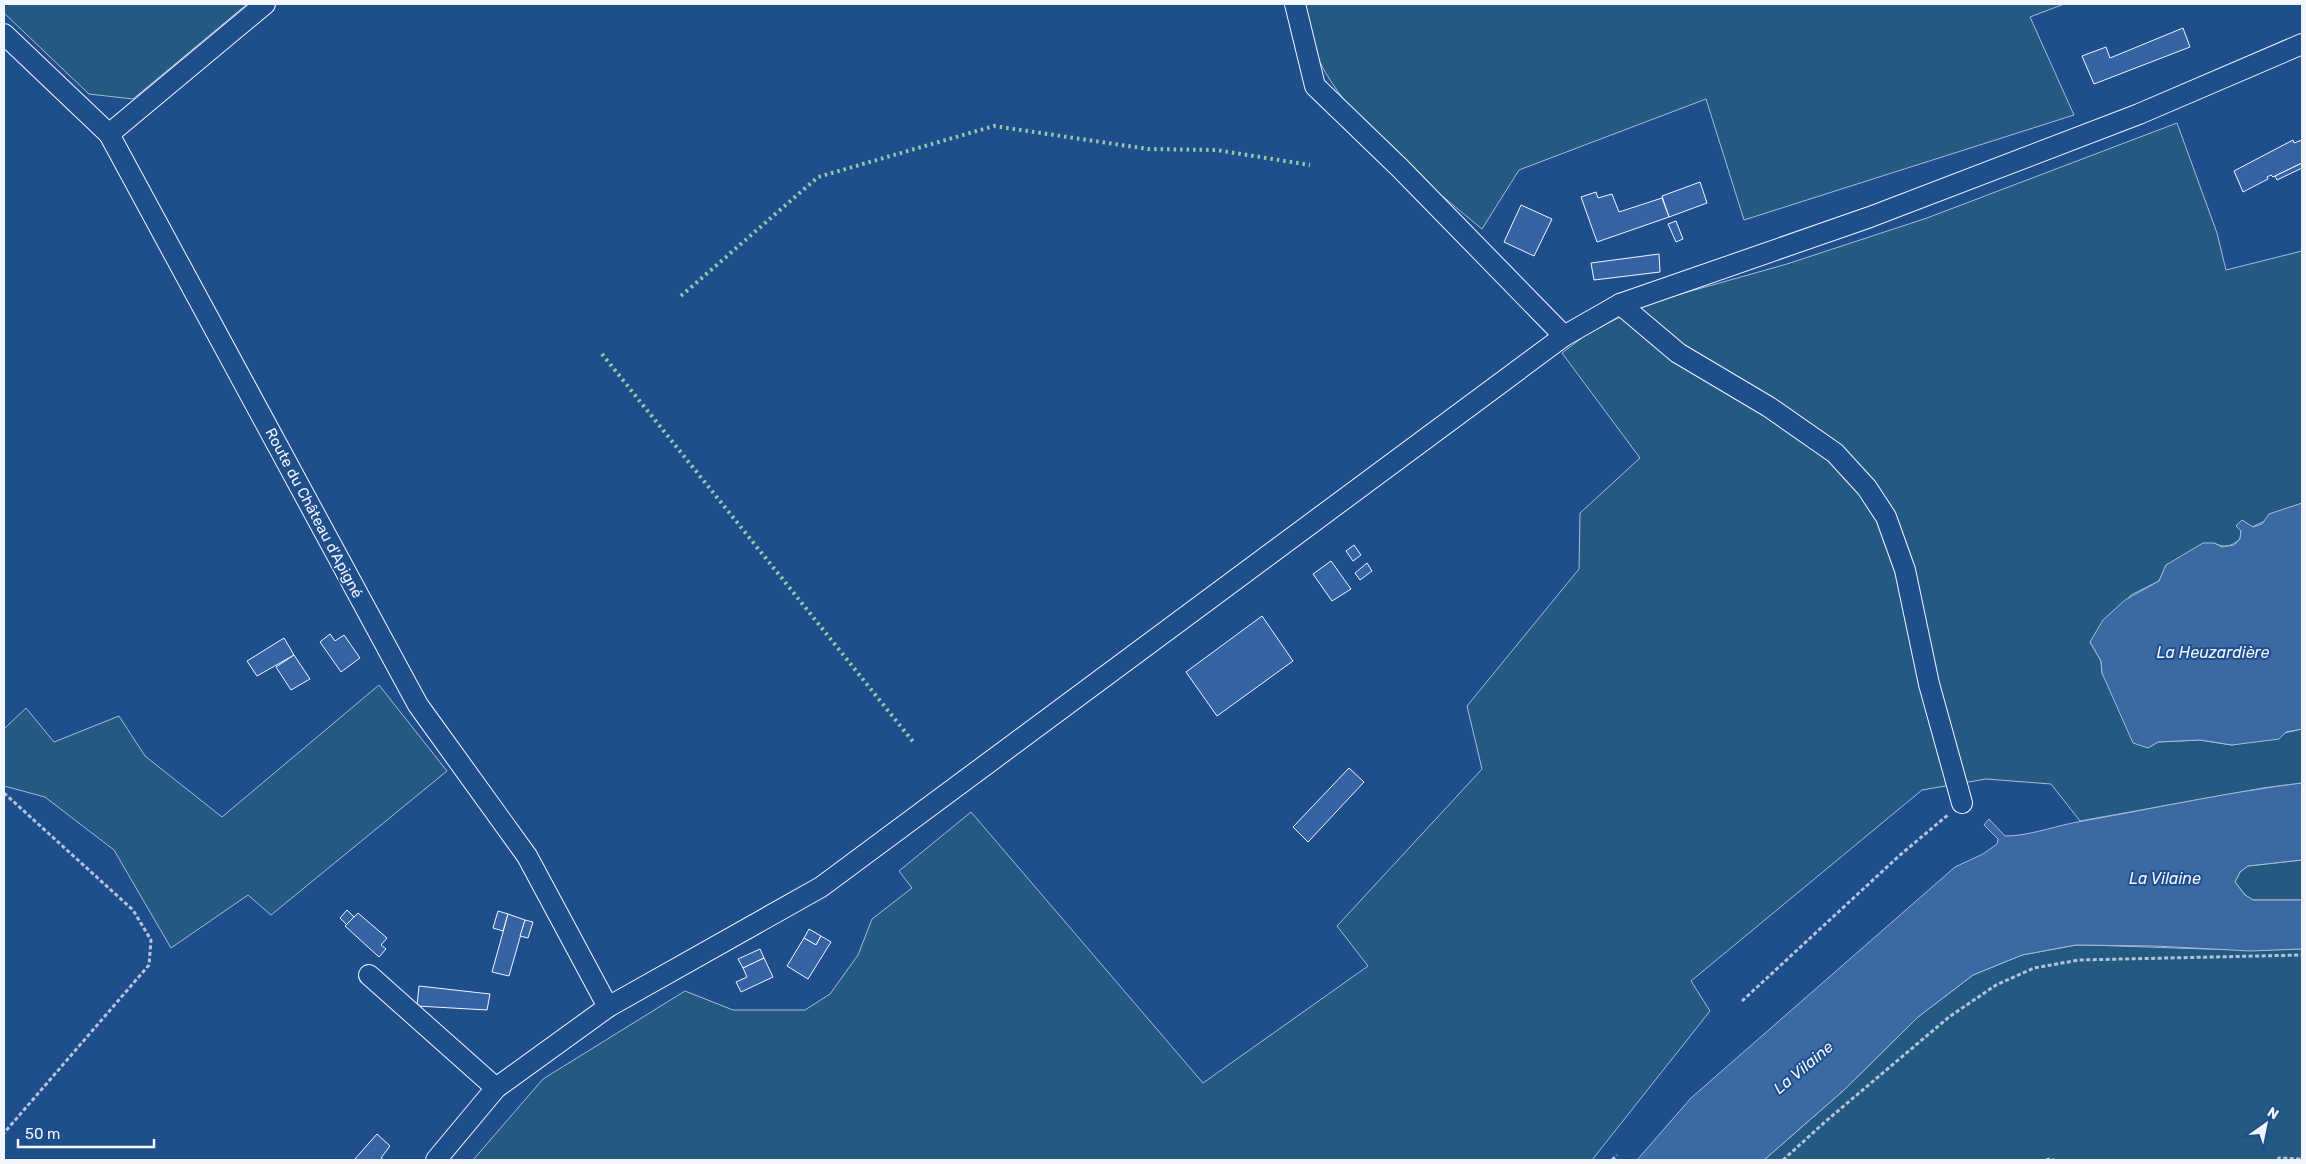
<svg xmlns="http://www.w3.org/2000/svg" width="2306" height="1164" viewBox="0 0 2306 1164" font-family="Rubik,sans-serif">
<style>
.green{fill:#245a82;stroke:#a8bbd7}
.water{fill:#3b69a3;stroke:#a8bbd7}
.building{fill:#3563a3;stroke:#f2f6ff}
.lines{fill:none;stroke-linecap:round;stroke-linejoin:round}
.minor-casing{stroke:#f2f6ff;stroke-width:22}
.path{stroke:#b3c4dc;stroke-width:3;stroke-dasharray:4 2.5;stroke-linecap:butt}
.minor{stroke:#1f4e8c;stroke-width:20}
.hedge{stroke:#97c8a6;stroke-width:4;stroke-dasharray:2.5 4;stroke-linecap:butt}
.fence{stroke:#f2f6ff;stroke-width:1;stroke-dasharray:6 2.5;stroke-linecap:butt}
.labels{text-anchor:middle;stroke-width:4;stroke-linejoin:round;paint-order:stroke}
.street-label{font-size:15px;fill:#f2f6ff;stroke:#1f4e8c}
.water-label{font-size:16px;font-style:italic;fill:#f2f6ff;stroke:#1f4e8c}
</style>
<rect width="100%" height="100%" fill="#1f4e8c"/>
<g class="green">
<polygon points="4,4 247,4 133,99 89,94 4,13"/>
<path d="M1304,4H2064L2030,17L2074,115L1744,220L1706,99L1519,170L1482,229C1427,183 1346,121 1317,56C1310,40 1308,20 1304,4Z"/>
<path d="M2177,123L2217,233L2226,270L2302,251V503L2252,527L2242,520L2240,539C2231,547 2224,548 2214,543L2166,565L2159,581L2131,595L2090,642L2101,661L2102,673L2148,748L2158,742L2200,740L2232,745L2302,729V783L2263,788L2080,821L2051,784L1986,779L1922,790L1691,981L1710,1011L1592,1160H473L543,1079L685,991L733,1010H805L830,994L858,955L872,919L912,888L899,871L971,812L1203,1083L1368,966L1337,926L1482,769L1467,706L1579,569L1580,513L1640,458L1562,353L1587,334L1645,304L1787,264L1927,218Z"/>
<polygon points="379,685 447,771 271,915 248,895 171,948 114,850 45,797 4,786 4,729 26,708 54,742 119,716 145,756 222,817"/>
<polygon points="2302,860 2302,900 2253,900 2245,895 2235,882 2240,872 2248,866"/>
<path d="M2076,945C2151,946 2227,952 2302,949V1160H1764L1844,1090L1918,1017L1973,975L2022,955Z"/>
</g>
<g class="water">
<polygon points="2302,503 2302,729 2286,732 2279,739 2232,745 2200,740 2158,742 2148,748 2133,743 2102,673 2101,661 2090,642 2103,620 2125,600 2159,581 2166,565 2203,543 2214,543 2222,547 2234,545 2240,539 2241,531 2236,526 2242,520 2253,527 2262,524 2269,514"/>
<path d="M2302,783V860L2248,866L2240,872L2235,882L2245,895L2253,900H2302V949L2250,951L2155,946L2076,945L2022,955L1973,975L1918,1017L1844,1090L1764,1160H1637L1691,1098L1955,867L1983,854L1997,844L1998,839L1984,825L1989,819L2005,836C2031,836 2057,825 2083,821C2156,808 2229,792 2302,783Z"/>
</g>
<g class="building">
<polygon points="2183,28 2190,47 2094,84 2082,56 2106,47 2110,58"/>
<polygon points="2293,140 2294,143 2302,140 2302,163 2273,177 2271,175 2267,177 2268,179 2243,192 2234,171"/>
<polygon points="2302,163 2302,168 2277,180 2275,176"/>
<polygon points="1700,182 1707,203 1669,217 1662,196"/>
<polygon points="1596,192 1598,198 1612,194 1619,212 1662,198 1669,217 1597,242 1581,197"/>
<polygon points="1521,205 1552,219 1534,256 1504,242"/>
<polygon points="1676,221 1683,239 1676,242 1668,224"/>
<polygon points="1659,254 1660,272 1594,280 1591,263"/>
<polygon points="1354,545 1361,555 1353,561 1346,551"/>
<polygon points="1331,561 1351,589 1332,601 1313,574"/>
<polygon points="1367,563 1372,571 1360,580 1355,573"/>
<polygon points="1262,616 1293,661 1217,716 1186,672"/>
<polygon points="330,634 335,641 344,635 360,658 341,672 320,642"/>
<polygon points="284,638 294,655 257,676 247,661"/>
<polygon points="294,655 310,679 291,690 276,667"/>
<polygon points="1349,768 1364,782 1308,842 1293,827"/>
<polygon points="347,910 354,917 347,925 340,918"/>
<polygon points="498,911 508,914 503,931 493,928"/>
<polygon points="358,913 387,938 381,945 386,949 379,957 345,926"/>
<polygon points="508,914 525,920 509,976 492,972"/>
<polygon points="525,920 533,922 528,938 520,936"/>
<polygon points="809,929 821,936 816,945 804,938"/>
<polygon points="821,936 831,942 808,979 787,966 804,938 816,945"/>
<polygon points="760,949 764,958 743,968 738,959"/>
<polygon points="764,958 773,977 741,992 736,982 747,977 743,968"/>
<polygon points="419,986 490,994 487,1010 417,1006"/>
<polygon points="377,1134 390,1146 381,1158 384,1160 354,1160"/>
</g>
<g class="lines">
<g class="minor-casing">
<g id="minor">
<polyline points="1295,4 1315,86 1400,168 1564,336"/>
<polyline points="4,34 109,134 418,705 527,856 608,1007"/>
<polyline points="109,134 265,4"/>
<polyline points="1620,304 1678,353 1769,407 1835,453 1867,488 1886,517 1905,570 1929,684 1962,803"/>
<polyline points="369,975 496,1088"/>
<polyline points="436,1160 496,1088 608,1007 821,887 1564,336 1620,304 1870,217 2139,114 2302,44"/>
</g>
</g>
<g class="path">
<polyline points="4,793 133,910 151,940 149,965 4,1133"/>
<polyline points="1742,1001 1900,855 1949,814"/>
<polyline points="1612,1160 1617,1155"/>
<polyline points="1783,1160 1826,1121 1949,1017 1996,985 2034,968 2079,960 2302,955"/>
<polyline points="2046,1160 2050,1159 2054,1160"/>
<polyline points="2278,1160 2279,1158 2302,1159"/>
</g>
<use href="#minor" class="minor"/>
<g class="hedge">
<polyline points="681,296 818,177 994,126 1148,149 1216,150 1310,165"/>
<polyline points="602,354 914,743"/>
</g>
<polyline class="fence" points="2282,1160 2286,1160"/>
</g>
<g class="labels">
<g class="street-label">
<text transform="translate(314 513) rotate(62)" y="5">Route du Château d'Apigné</text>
</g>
<g class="water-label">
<text x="2213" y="658">La Heuzardière</text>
<text x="2165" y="884">La Vilaine</text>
<text transform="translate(1803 1067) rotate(-40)" y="6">La Vilaine</text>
</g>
</g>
<rect width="2306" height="1164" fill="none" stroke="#f2f6ff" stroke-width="10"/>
<g transform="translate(2266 1124) rotate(33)" stroke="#1f4e8c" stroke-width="4" paint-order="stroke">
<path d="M0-4L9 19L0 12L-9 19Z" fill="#f2f6ff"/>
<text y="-8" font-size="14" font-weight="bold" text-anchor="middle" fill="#f2f6ff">N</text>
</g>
<path d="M18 1139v8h136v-8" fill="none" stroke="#f2f6ff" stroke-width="2.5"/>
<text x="25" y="1139" font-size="15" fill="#f2f6ff" stroke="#1f4e8c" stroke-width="4" paint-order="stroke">50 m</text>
</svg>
